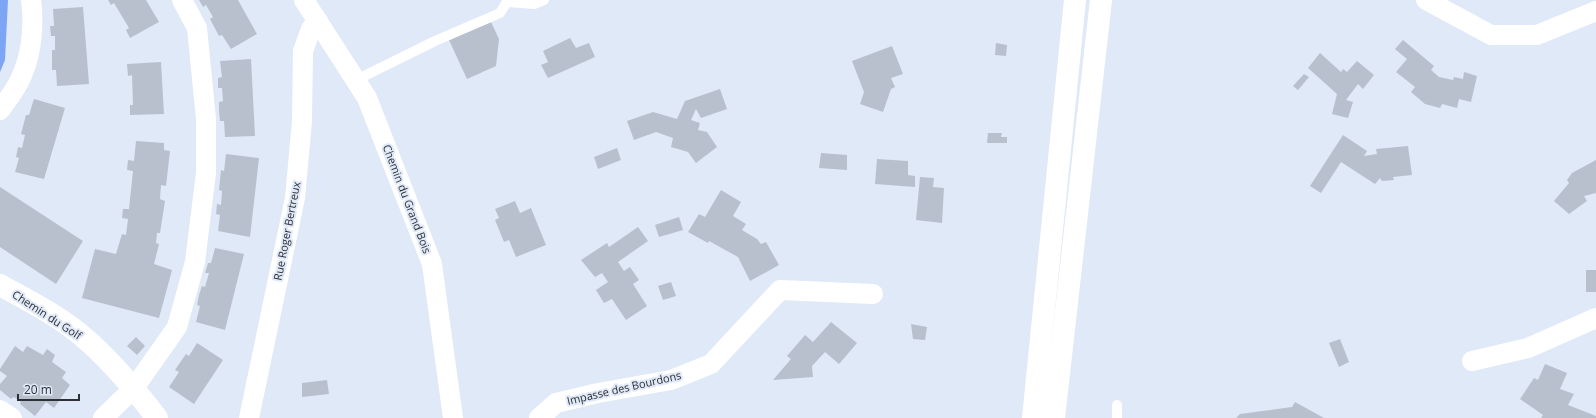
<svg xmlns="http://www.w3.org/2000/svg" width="1596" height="418" viewBox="0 0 1596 418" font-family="'Open Sans',sans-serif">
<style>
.forest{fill:#7ca5f5}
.building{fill:#b8c0ce}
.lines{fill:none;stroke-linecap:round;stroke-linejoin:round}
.lane{stroke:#fff;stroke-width:10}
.street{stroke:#fff;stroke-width:20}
.secondary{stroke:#fff;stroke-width:22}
.primary{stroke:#fff;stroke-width:22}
.labels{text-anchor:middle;stroke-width:4;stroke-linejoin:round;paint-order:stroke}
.street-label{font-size:11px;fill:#2d3036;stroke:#e0e9f7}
</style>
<rect width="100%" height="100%" fill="#e0e9f7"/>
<polygon class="forest" points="0,0 8,0 5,60 0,72"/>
<g class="building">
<polygon points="108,0 146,0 159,22 130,38 126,30 129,28 114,3 111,5"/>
<polygon points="199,0 238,0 257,34 231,49 222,35 219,36 210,19 213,17 206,5 203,7"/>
<polygon points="83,7 89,84 57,86 56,70 52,70 52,50 55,50 55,36 51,36 50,26 54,26 53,9"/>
<polygon points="491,22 499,39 496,66 467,79 449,40"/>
<polygon points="570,38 576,48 589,43 595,57 548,78 541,65 548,62 543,51"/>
<polygon points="1403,40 1434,66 1431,70 1439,77 1453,80 1454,77 1463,79 1464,72 1477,76 1471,102 1459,99 1457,108 1442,104 1440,108 1425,104 1411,92 1415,87 1396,72 1407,59 1395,49"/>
<polygon points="996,43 1007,45 1006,56 995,55"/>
<polygon points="892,46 903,74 891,78 895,87 891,89 883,112 860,104 864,92 852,61"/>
<polygon points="1320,53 1341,72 1343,69 1347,72 1357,61 1374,75 1363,89 1358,84 1346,100 1353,102 1348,118 1332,114 1337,94 1308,68"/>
<polygon points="251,59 255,136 225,137 224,121 220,121 219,111 219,102 223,101 222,88 218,88 218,78 222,77 220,61"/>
<polygon points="161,62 164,114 130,115 130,105 133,105 132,75 128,76 127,64"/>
<polygon points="1304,74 1309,77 1298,90 1293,86"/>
<polygon points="720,89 727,109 701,118 696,109 691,120 700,123 698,130 707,132 717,147 696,163 688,152 671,147 673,138 656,132 634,140 627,121 653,112 677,119 685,101"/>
<polygon points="34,99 65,108 44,179 15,172 19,158 16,157 18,147 22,148 25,135 21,134 26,115 29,115"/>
<polygon points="988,133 1002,133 1001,137 1007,137 1007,143 987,143"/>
<polygon points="1343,135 1367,151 1364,156 1377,154 1376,149 1408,146 1412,175 1393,177 1394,180 1382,181 1380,178 1375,184 1341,162 1321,193 1310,186"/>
<polygon points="136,141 164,143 164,150 170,151 166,186 161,185 160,199 165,201 160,233 157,233 156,243 159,244 154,264 172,270 159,318 82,298 95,249 116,254 122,234 126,235 128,219 122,218 123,209 129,209 133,171 127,170 128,160 134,161"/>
<polygon points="617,148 621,160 598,169 594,157"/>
<polygon points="821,153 847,155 847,170 819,168"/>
<polygon points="226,154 259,158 250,237 218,231 220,215 216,214 217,204 221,205 222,191 219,190 221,170 224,171"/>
<polygon points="877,159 908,161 908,175 915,176 915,187 875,184"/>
<polygon points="1596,160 1596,193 1584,196 1587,201 1569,214 1554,201 1569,183 1567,180 1572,173"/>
<polygon points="920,177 934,178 933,187 944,188 942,223 916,220"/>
<polygon points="0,187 83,241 56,284 0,247"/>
<polygon points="721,190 741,202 733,216 746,224 742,230 757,239 761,244 766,242 779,265 750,281 738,257 709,241 708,243 688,232 699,214 705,217"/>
<polygon points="515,201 520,213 531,208 546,245 516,257 509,240 504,242 495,220 499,218 495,209"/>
<polygon points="679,217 683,230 659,237 655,225"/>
<polygon points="638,227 648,241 618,262 624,271 630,267 639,280 633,284 647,306 626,320 612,299 604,303 596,290 608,282 602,273 595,277 581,260 607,243 609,247"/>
<polygon points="215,248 244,254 225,330 196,322 200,306 197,305 199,295 202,286 205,287 209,273 205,273 208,263 211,263"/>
<rect x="1586" y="270" width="10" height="22"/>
<polygon points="671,282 676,296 663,300 658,286"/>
<polygon points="831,322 857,343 839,364 825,352 812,366 813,377 773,380 791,359 787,356 805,335 813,342"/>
<polygon points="911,324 927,327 925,340 913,339"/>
<polygon points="136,337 145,346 137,355 127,346"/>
<polygon points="1340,339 1349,362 1339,367 1329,343"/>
<polygon points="197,343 223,360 194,404 169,387 179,372 175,370 186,354 189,356"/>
<polygon points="15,346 23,352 27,346 43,355 47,349 55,355 52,362 66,372 62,378 70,385 54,408 46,402 35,416 20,404 21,402 14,397 11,399 0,390 0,384 7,376 0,371 0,369"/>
<polygon points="1545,364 1567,373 1560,389 1574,394 1568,405 1596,416 1596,418 1541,418 1543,415 1520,399 1534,378 1538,380"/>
<polygon points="327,380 329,394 302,397 302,383"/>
<polygon points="1295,402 1324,418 1236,418 1240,414 1292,407"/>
</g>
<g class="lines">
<g class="lane">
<polyline points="508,2 534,4 544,0"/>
<polyline points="356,80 435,41 500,13 508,0"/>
<polyline points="1117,418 1117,405"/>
</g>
<g class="street">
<polyline points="304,0 367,98 432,264 453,418"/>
<polyline points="1426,0 1491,35 1537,35 1596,11"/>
<path d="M0,110C9,98 19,85 24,70C32,51 34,21 31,0"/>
<polyline points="1472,361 1528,348 1596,318"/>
<polyline points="0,410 12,418"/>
<polyline points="103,418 134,388 177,327 195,262 206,173 206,119 197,28 182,0"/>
<polyline points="249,418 295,198 302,121 303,51 311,29 318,21"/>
<polyline points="539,418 556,403 598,393 671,380 711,364 780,290 873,294"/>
</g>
<path class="secondary" d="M0,285C27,300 57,315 81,335C110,359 134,388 157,418"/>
<g class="primary">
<polyline points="1033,418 1075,0"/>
<polyline points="1054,418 1101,0"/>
</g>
</g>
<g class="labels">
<g class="street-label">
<text transform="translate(407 199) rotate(69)" y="4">Chemin du Grand Bois</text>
<text transform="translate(287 231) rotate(-79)" y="4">Rue Roger Bertreux</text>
<text transform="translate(47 315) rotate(33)" y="4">Chemin du Golf</text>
<text transform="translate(624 388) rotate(-13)" y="4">Impasse des Bourdons</text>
</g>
</g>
<path d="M18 394v6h61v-6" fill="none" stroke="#2d3036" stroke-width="2"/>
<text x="24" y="394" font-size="12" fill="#2d3036" stroke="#e0e9f7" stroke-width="3" paint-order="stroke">20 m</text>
</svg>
